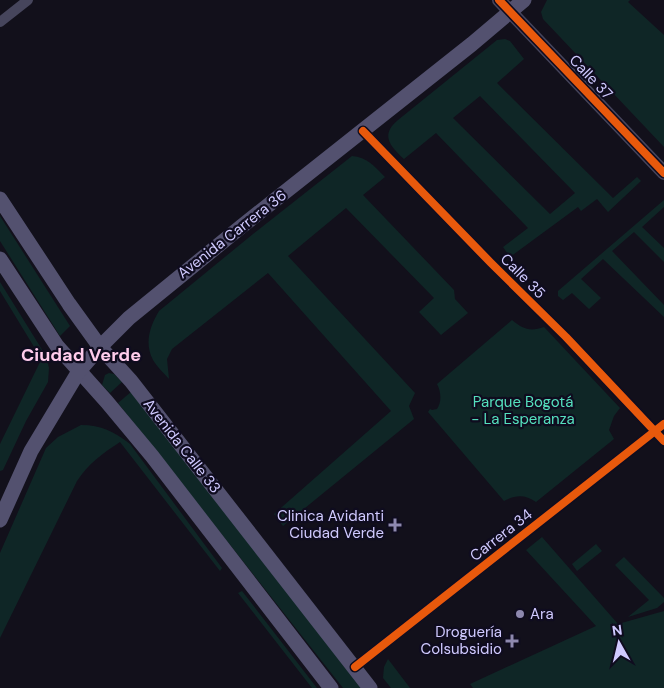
<svg xmlns="http://www.w3.org/2000/svg" width="664" height="688" viewBox="0 0 664 688" font-family="'DM Sans',sans-serif">
<style>
.green{fill:#0f2626;fill-rule:evenodd}
.lines{fill:none;stroke-linecap:round;stroke-linejoin:round}
.minor{stroke:#46455c;stroke-width:10}
.tertiary{stroke:#46455c;stroke-width:14}
.secondary{stroke:#53516f;stroke-width:15}
.cycleway-casing{stroke:#0f0c1f;stroke-width:11}
.cycleway{stroke:#e8590c;stroke-width:8}
.poi-dot{fill:#8e89af;stroke:#0f0c1f;stroke-width:2}
.labels{text-anchor:middle;stroke-width:4.5;stroke-linejoin:round;paint-order:stroke}
.street-label{font-size:15px;fill:#d0caff;stroke:#0f0c1f}
.park-label{font-size:15px;fill:#55e0be;stroke:#0f0c1f}
.poi-label{font-size:15px;fill:#d0caff;stroke:#0f0c1f;text-anchor:end}
.quarter-label{font-size:18px;font-weight:bold;fill:#ffccec;stroke:#0f0c1f}
</style>
<rect width="100%" height="100%" fill="#12101b"/>
<g class="green">
<polygon points="547,0 630,0 628,2 664,35 664,147 543,19 541,12"/>
<path d="M505,39L510,41L524,59L497,83L613,198L637,177L641,181L608,212L597,199L581,211L578,207L510,257L503,247L528,228L436,133L404,159C390,146 380,135 398,120L497,40ZM480,96L575,193L550,214L453,118Z"/>
<path d="M352,156C367,157 374,166 385,177L363,195L454,290L455,299L468,313L441,335L419,312L434,298L346,208L288,256L415,393L409,406L414,419L283,526L274,514L391,411L268,273L172,349L167,359L169,379C164,373 157,367 153,360C144,343 150,326 159,311L253,234Z"/>
<polygon points="664,200 664,207 642,227 664,248 664,262 634,232 612,251 664,305 664,317 603,259 581,279 601,298 589,309 572,293 563,300 558,296 558,291"/>
<polygon points="0,216 70,326 60,336 0,241"/>
<polygon points="0,282 46,356 49,368 48,382 26,421 3,470 0,471 0,444 40,362 39,355 0,291"/>
<path d="M512,320C523,329 530,332 544,327L620,408L614,416L609,430L614,439L536,502C525,494 515,495 504,501L428,412L430,409L432,410L437,409C442,402 441,391 437,384Z"/>
<polygon points="109,373 114,374 122,382 110,393 102,385 105,375"/>
<polygon points="131,392 362,688 343,688 118,403"/>
<path d="M81,425C101,425 115,432 130,444L222,568L220,571L120,442C103,453 88,464 77,481L0,638V553L46,448L58,437Z"/>
<polygon points="542,537 618,624 664,611 664,688 473,688 470,684 596,626 526,550"/>
<polygon points="596,544 602,551 577,571 572,564"/>
<polygon points="624,557 664,598 664,602 657,608 628,617 649,600 615,565"/>
<polygon points="242,591 317,688 312,688 238,593"/>
<polygon points="388,659 410,688 391,688 383,678 384,667"/>
</g>
<g class="lines">
<g class="minor">
<polyline points="0,22 28,0"/>
<polyline points="363,131 491,263 566,337 664,441"/>
<polyline points="355,667 664,424"/>
</g>
<polyline class="tertiary" points="499,0 664,173"/>
<g class="secondary">
<polyline points="0,199 69,304 100,347 131,381 370,688"/>
<polyline points="0,259 57,346 107,402 152,456 331,688"/>
<polyline points="0,520 31,451 79,371 100,347 129,318 242,226 472,44 524,0"/>
</g>
<g class="cycleway-casing">
<g id="cycleway">
<polyline points="499,0 664,173"/>
<polyline points="363,131 491,263 566,337 664,441"/>
<polyline points="355,667 664,424"/>
</g>
</g>
<use href="#cycleway" class="cycleway"/>
</g>
<g class="poi-dot">
<path d="M392.5 517.5h5v5h5v5h-5v5h-5v-5h-5v-5h5z"/>
<circle cx="520" cy="614" r="5"/>
<path d="M509.5 633.5h5v5h5v5h-5v5h-5v-5h-5v-5h5z"/>
</g>
<g class="labels">
<g class="street-label">
<text transform="translate(591 77) rotate(46)" y="5">Calle 37</text>
<text transform="translate(232 234) rotate(-38)" y="5">Avenida Carrera 36</text>
<text transform="translate(523 276) rotate(45)" y="5">Calle 35</text>
<text transform="translate(182 446) rotate(52)" y="5">Avenida Calle 33</text>
<text transform="translate(501 535) rotate(-38)" y="5">Carrera 34</text>
</g>
<g class="park-label">
<text x="523" y="407">Parque Bogotá<tspan x="523" dy="17">- La Esperanza</tspan></text>
</g>
<g class="poi-label">
<text x="384" y="521">Clinica Avidanti<tspan x="384" dy="17">Ciudad Verde</tspan></text>
<text x="530" y="619" text-anchor="start">Ara</text>
<text x="502" y="637">Droguería<tspan x="502" dy="17">Colsubsidio</tspan></text>
</g>
<g class="quarter-label">
<text x="81" y="361">Ciudad Verde</text>
</g>
</g>
<g transform="translate(619 643) rotate(352)" stroke="#0f0c1f" stroke-width="4" paint-order="stroke">
<path d="M0-4L9 19L0 12L-9 19Z" fill="#d0caff"/>
<text y="-8" font-size="14" font-weight="bold" text-anchor="middle" fill="#d0caff">N</text>
</g>
</svg>
